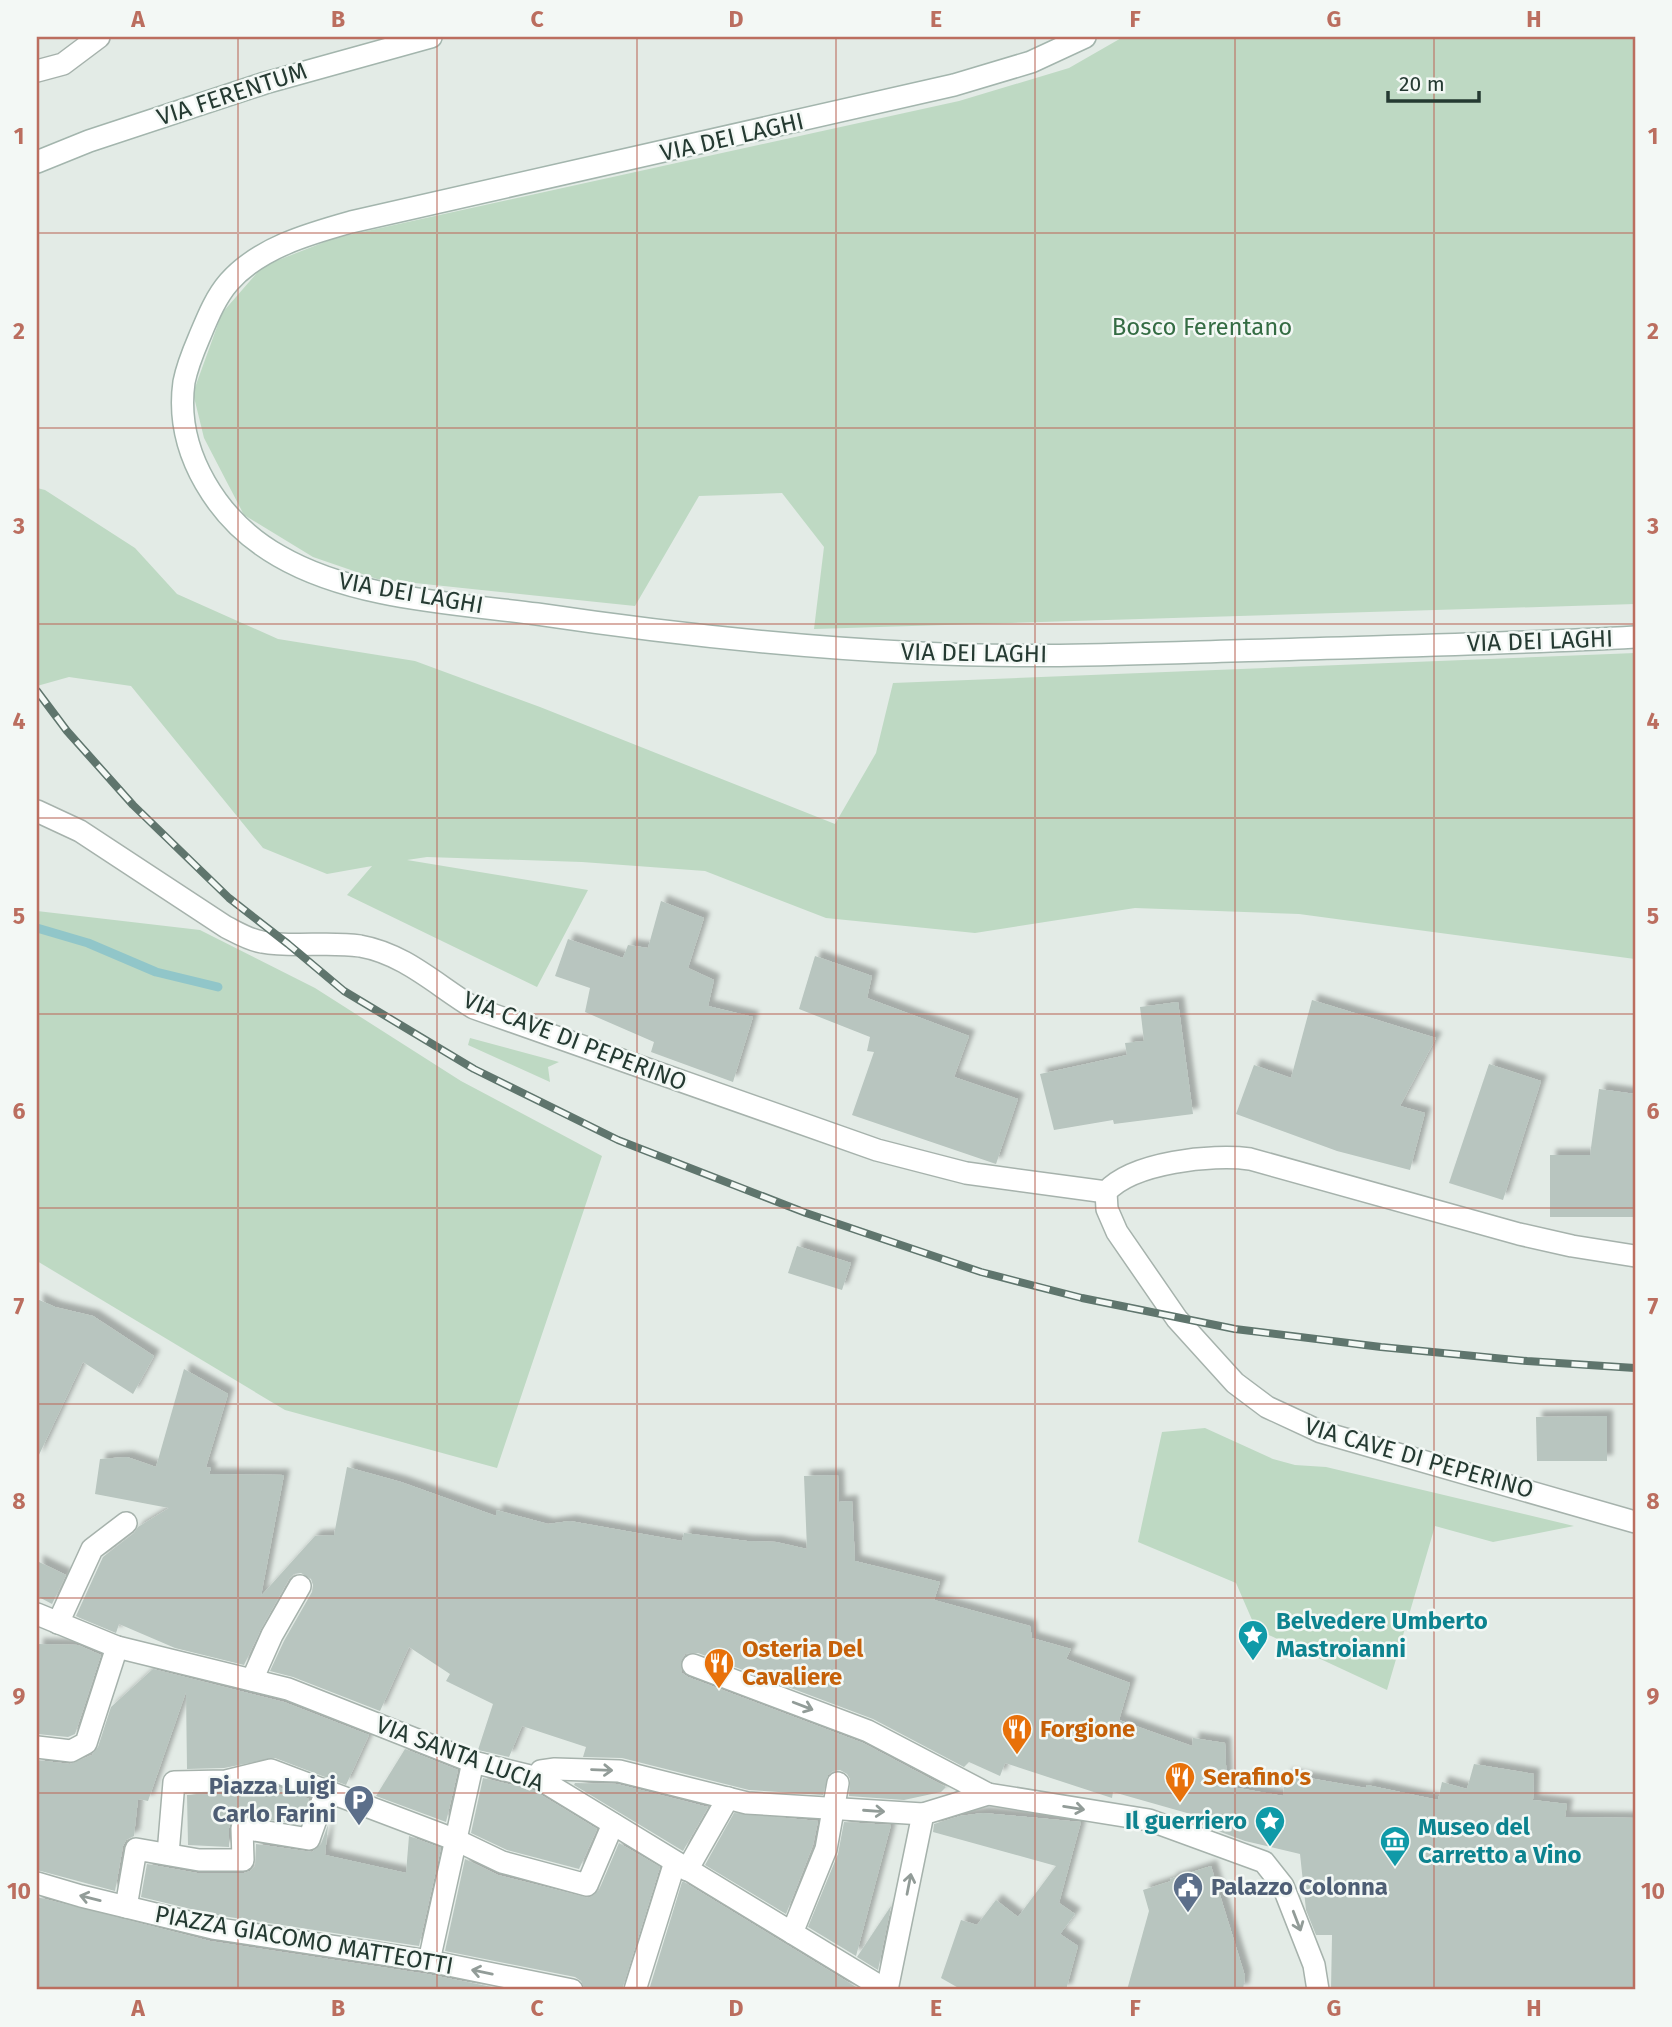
<svg xmlns="http://www.w3.org/2000/svg" width="1672" height="2027" viewBox="0 0 1672 2027" font-family="'Fira Sans',sans-serif">
<style>
.green{fill:#bed9c3}
.lines{fill:none;stroke-linecap:round;stroke-linejoin:round}
.stream{stroke:#91c6c9;stroke-width:9}
.building{fill:#b8c5bf;filter:url(#shadow)}
.street-casing{stroke:#a6b2ac;stroke-width:24}
.secondary-casing{stroke:#a3b5ad;stroke-width:24}
.street{stroke:#fff;stroke-width:21}
.secondary{stroke:#fff;stroke-width:21}
.rail-casing{stroke:#5f756d;stroke-width:8}
.rail{stroke:#f3f8f5;stroke-width:5;stroke-dasharray:16;stroke-linecap:butt}
.oneway{stroke:#929c98}
.grid{fill:none;stroke:#bb6e5f;stroke-width:2;stroke-opacity:0.55}
.labels{text-anchor:middle;stroke-width:5;stroke-linejoin:round;paint-order:stroke}
.street-label{font-size:24px;fill:#253a32;stroke:#f3f8f5}
.park-label{font-size:24px;fill:#346c43;stroke:#f3f8f5}
.culture-label{font-size:24px;font-weight:bold;fill:#0d838f;stroke:#f3f8f5;text-anchor:start}
.food-label{font-size:24px;font-weight:bold;fill:#c56008;stroke:#f3f8f5;text-anchor:start}
.service-label{font-size:24px;font-weight:bold;fill:#4e5e75;stroke:#f3f8f5;text-anchor:end}
.neatline{fill:none;stroke:#bb6e5f;stroke-width:2.5}
.grid-label{font-size:23px;text-anchor:middle;font-weight:bold;fill:#bb6e5f}
</style>
<defs>
<filter id="shadow"><feDropShadow dx="6" dy="-6" stdDeviation="2" flood-color="#0004"/></filter>
</defs>
<rect width="100%" height="100%" fill="#e3ebe6"/>
<g class="green">
<polygon points="1123,37 1635,37 1635,604 814,629 824,547 782,493 699,496 635,606 377,579 313,557 244,515 204,438 193,393 222,313 263,266 335,238 959,101 1069,68"/>
<polygon points="37,488 45,490 135,548 177,594 278,639 415,661 540,707 835,824 876,753 893,683 1635,653 1635,959 1299,914 1135,908 975,933 826,918 705,871 582,862 427,857 407,860 588,890 537,987 347,895 372,866 327,874 263,848 131,686 69,677 37,686"/>
<polygon points="37,911 200,930 315,988 461,1081 602,1156 497,1468 285,1410 37,1261"/>
<polygon points="470,1038 559,1062 548,1067 550,1082 468,1045"/>
<polygon points="1205,1428 1273,1459 1295,1465 1326,1467 1574,1526 1493,1542 1435,1526 1387,1690 1256,1629 1236,1583 1138,1542 1162,1432"/>
</g>
<g class="lines">
<polyline class="stream" points="37,928 88,943 156,972 218,987"/>
</g>
<g class="building">
<polygon points="661,901 704,918 688,968 714,980 708,1006 753,1017 733,1082 651,1052 654,1042 585,1012 590,988 555,976 568,939 623,958 628,945 648,948"/>
<polygon points="815,956 872,976 867,998 969,1036 954,1077 1018,1099 996,1164 852,1115 874,1052 867,1051 870,1037 799,1009"/>
<polygon points="1312,1000 1436,1038 1400,1106 1425,1113 1410,1170 1337,1151 1236,1114 1254,1065 1291,1078"/>
<polygon points="1178,1002 1193,1114 1114,1124 1113,1120 1054,1130 1040,1074 1127,1055 1125,1043 1144,1041 1140,1007"/>
<polygon points="1489,1064 1541,1081 1503,1200 1449,1183"/>
<polygon points="1599,1089 1635,1094 1635,1217 1550,1217 1550,1155 1590,1155"/>
<polygon points="797,1246 851,1263 842,1290 788,1273"/>
<polygon points="37,1299 55,1307 93,1316 154,1356 133,1394 83,1362 37,1459"/>
<polygon points="184,1369 228,1394 206,1467 211,1468 209,1474 284,1475 261,1596 315,1536 334,1535 347,1467 401,1482 496,1516 496,1510 548,1524 570,1521 682,1541 684,1533 747,1541 776,1542 807,1549 804,1476 838,1475 839,1502 852,1501 855,1561 940,1582 934,1600 1030,1626 1032,1638 1071,1649 1066,1659 1130,1683 1119,1720 1192,1746 1193,1738 1225,1743 1227,1786 1283,1796 1286,1774 1366,1788 1367,1785 1438,1800 1442,1782 1467,1789 1474,1764 1534,1774 1533,1800 1567,1804 1565,1817 1635,1818 1635,1990 1331,1990 1332,1935 1316,1935 1306,1910 1300,1854 1245,1841 1194,1822 1194,1815 1113,1792 1112,1798 1005,1763 1000,1776 969,1762 964,1767 873,1719 698,1653 685,1654 681,1661 682,1673 688,1677 863,1743 946,1787 941,1792 904,1800 849,1796 850,1779 847,1774 840,1770 833,1771 828,1775 823,1795 749,1790 622,1758 583,1757 586,1747 522,1726 509,1757 478,1750 493,1704 446,1681 450,1674 409,1647 380,1711 293,1677 270,1671 284,1641 312,1592 313,1585 311,1579 301,1573 294,1574 289,1579 261,1629 244,1665 175,1648 119,1624 116,1633 80,1618 76,1616 103,1557 134,1533 138,1527 169,1508 95,1494 100,1459 127,1457 156,1467"/>
<polygon points="1607,1416 1607,1461 1537,1461 1536,1417"/>
<polygon points="37,1561 66,1575 52,1604 37,1596"/>
<polygon points="37,1644 78,1645 101,1655 75,1734 68,1737 37,1734"/>
<polygon points="153,1669 284,1702 369,1735 346,1785 275,1758 224,1768 187,1769 186,1692 148,1801 138,1799 134,1836 126,1840 123,1846 115,1891 37,1870 37,1760 70,1764 92,1755 98,1747 111,1707"/>
<polygon points="405,1749 458,1770 446,1822 376,1796"/>
<polygon points="483,1778 533,1790 597,1829 579,1869 507,1850 471,1833"/>
<polygon points="575,1783 617,1784 708,1807 683,1851 574,1785"/>
<polygon points="270,1784 309,1799 300,1824 237,1816 231,1820 229,1828 229,1847 188,1845 187,1795 229,1794"/>
<polygon points="734,1813 818,1821 813,1845 786,1914 705,1865"/>
<polygon points="983,1813 1081,1822 1059,1903 1075,1914 1060,1934 1078,1946 1066,1990 962,1990 941,1978 961,1920 977,1925 996,1900 1018,1917 1056,1866 933,1832 934,1824 960,1816"/>
<polygon points="844,1822 891,1825 856,1956 808,1927 838,1854"/>
<polygon points="328,1825 325,1855 406,1873 409,1836 441,1848 419,1946 216,1915 141,1897 147,1864 197,1873 244,1873 250,1871 255,1866 256,1844 312,1852 321,1844"/>
<polygon points="619,1843 660,1867 622,1990 585,1990 581,1981 575,1977 445,1951 465,1859 498,1875 589,1898 599,1890"/>
<polygon points="1211,1866 1245,1976 1243,1990 1127,1990 1149,1911 1143,1890 1171,1881 1170,1879"/>
<polygon points="682,1882 684,1882 861,1990 649,1990"/>
<polygon points="37,1897 210,1941 427,1974 507,1990 37,1990"/>
<polygon points="891,1906 878,1970 857,1957"/>
</g>
<g class="lines">
<g class="street-casing">
<g id="street">
<polyline points="37,71 63,64 99,37"/>
<path d="M37,811L80,831L226,927C238,933 249,940 262,942C294,948 327,941 360,946C405,954 436,985 474,1008L877,1150L966,1173L1106,1192"/>
<path d="M1635,1256L1572,1246L1519,1234L1250,1159C1212,1154 1133,1162 1106,1192L1107,1209L1117,1232L1177,1319L1235,1383L1267,1407L1321,1432L1635,1522"/>
<polyline points="37,1614 117,1647 288,1689 473,1762 538,1778 886,1990"/>
<polyline points="58,1623 92,1549 126,1523"/>
<polyline points="693,1665 868,1731 988,1794"/>
<polyline points="252,1680 272,1635 300,1586"/>
<polyline points="37,1747 71,1751 86,1743 117,1647"/>
<polyline points="538,1778 541,1771 555,1769 619,1771 747,1803 923,1814"/>
<polyline points="168,1854 174,1782 226,1781 271,1770 456,1840 502,1862 587,1885 613,1824"/>
<polyline points="687,1870 728,1798"/>
<polyline points="37,1883 81,1896 213,1928 429,1961 572,1990"/>
<polyline points="126,1907 136,1849 199,1860 243,1860 242,1828 309,1839 326,1791"/>
<polyline points="792,1933 826,1849 838,1783"/>
<polyline points="429,1961 473,1762"/>
<polyline points="635,1990 675,1862"/>
<polyline points="887,1990 923,1814 988,1794 1149,1820 1264,1862 1283,1886 1314,1965 1318,1990"/>
</g>
</g>
<g class="secondary-casing">
<g id="secondary">
<path d="M1085,37L1031,62L954,85L351,222C308,234 259,248 229,282C215,298 207,319 199,338C193,352 187,367 184,382C174,453 219,522 279,556C353,599 454,603 537,614C665,633 792,647 920,653C1036,659 1153,653 1269,650C1391,646 1513,644 1635,637"/>
<polyline points="37,162 89,141 265,83 431,37"/>
</g>
</g>
<use href="#street" class="street"/>
<use href="#secondary" class="secondary"/>
<g class="rail-casing">
<polyline id="rail" points="37,691 67,731 133,805 229,898 288,944 344,991 474,1069 618,1140 806,1213 981,1272 1082,1298 1235,1329 1381,1347 1527,1361 1635,1368"/>
</g>
<use href="#rail" class="rail"/>
</g>
<defs><path id="oneway-shaft" d="M-6 0H5M1.5-3L5.5 0L1.5 3" fill="none" stroke-width="1.6" stroke-linecap="round" stroke-linejoin="round" transform="scale(1.75)"/></defs>
<g class="oneway">
<use href="#oneway-shaft" transform="translate(803 1706) rotate(21)"/>
<use href="#oneway-shaft" transform="translate(602 1770) rotate(2)"/>
<use href="#oneway-shaft" transform="translate(1074 1808) rotate(9)"/>
<use href="#oneway-shaft" transform="translate(874 1811) rotate(4)"/>
<use href="#oneway-shaft" transform="translate(909 1884) rotate(-79)"/>
<use href="#oneway-shaft" transform="translate(90 1898) rotate(-166)"/>
<use href="#oneway-shaft" transform="translate(1297 1921) rotate(69)"/>
<use href="#oneway-shaft" transform="translate(482 1972) rotate(-168)"/>
</g>
<path class="grid" d="M238,37V1990M437,37V1990M637,37V1990M836,37V1990M1035,37V1990M1235,37V1990M1434,37V1990M37,233H1635M37,428H1635M37,624H1635M37,818H1635M37,1014H1635M37,1208H1635M37,1404H1635M37,1598H1635M37,1793H1635"/>
<defs>
<g id="sight-pin" transform="scale(1.575)"><path d="M0 17L-7.5 6A9.5 9.5 0 1 1 7.5 6Z" fill="#0f9aa8" stroke="#f3f8f5"/><path d="M0-6L1.8-2.2L6-1.7L2.9 1.2L3.7 5.4L0 3.3L-3.7 5.4L-2.9 1.2L-6-1.7L-1.8-2.2Z" fill="#fff"/></g>
<g id="restaurant-pin" transform="scale(1.575)"><path d="M0 17L-7.5 6A9.5 9.5 0 1 1 7.5 6Z" fill="#e8710a" stroke="#f3f8f5"/><path d="M-5-6h1v4h1v-4h1v4h1v-4h1v5L-1.5 .5V6h-2V.5L-5-1ZM5-6V6H3V1.5H1.5Q1.5-4 5-6Z" fill="#fff"/></g>
<g id="parking-pin" transform="scale(1.575)"><path d="M0 17L-7.5 6A9.5 9.5 0 1 1 7.5 6Z" fill="#5c6f8a" stroke="#f3f8f5"/><path d="M-3.5-5.5H1a3.5 3.5 0 0 1 0 7H-1V5.5H-3.5ZM-1-3.4V-.6H.8a1.4 1.4 0 0 0 0-2.8Z" fill="#fff"/></g>
<g id="museum-pin" transform="scale(1.575)"><path d="M0 17L-7.5 6A9.5 9.5 0 1 1 7.5 6Z" fill="#0f9aa8" stroke="#f3f8f5"/><path d="M0-6L6-3V-2H-6V-3ZM-5-1h2V3h-2ZM-1-1h2V3h-2ZM3-1h2V3H3ZM-6 4H6V6H-6Z" fill="#fff"/></g>
<g id="civic-pin" transform="scale(1.575)"><path d="M0 17L-7.5 6A9.5 9.5 0 1 1 7.5 6Z" fill="#5c6f8a" stroke="#f3f8f5"/><path d="M-.6-6.5H3V-4.5H.6V-3L4-1V1h2V6H-6V1h2V-1L-.6-3ZM-1.2 2.5V6h2.4V2.5Z" fill="#fff"/></g>
</defs>
<g fill-rule="evenodd">
<use href="#sight-pin" x="1253" y="1635"/>
<use href="#restaurant-pin" x="719" y="1663"/>
<use href="#restaurant-pin" x="1017" y="1729"/>
<use href="#restaurant-pin" x="1180" y="1777"/>
<use href="#parking-pin" x="359" y="1800"/>
<use href="#sight-pin" x="1270" y="1821"/>
<use href="#museum-pin" x="1395" y="1841"/>
<use href="#civic-pin" x="1188" y="1887"/>
</g>
<g class="labels">
<g class="street-label">
<text transform="translate(232 94) rotate(-18)" y="8">VIA FERENTUM</text>
<text transform="translate(732 137) rotate(-13)" y="8">VIA DEI LAGHI</text>
<text transform="translate(411 593) rotate(10)" y="8">VIA DEI LAGHI</text>
<text transform="translate(1540 641) rotate(-2)" y="8">VIA DEI LAGHI</text>
<text transform="translate(974 653) rotate(1)" y="8">VIA DEI LAGHI</text>
<text transform="translate(575 1041) rotate(21)" y="8">VIA CAVE DI PEPERINO</text>
<text transform="translate(1419 1458) rotate(16)" y="8">VIA CAVE DI PEPERINO</text>
<text transform="translate(460 1754) rotate(20)" y="8">VIA SANTA LUCIA</text>
<text transform="translate(304 1940) rotate(10)" y="8">PIAZZA GIACOMO MATTEOTTI</text>
</g>
<g class="park-label">
<text x="1202" y="335">Bosco Ferentano</text>
</g>
<g class="culture-label">
<text x="1276" y="1629">Belvedere Umberto<tspan x="1276" dy="28">Mastroianni</tspan></text>
<text x="1247" y="1829" text-anchor="end">Il guerriero</text>
<text x="1418" y="1835">Museo del<tspan x="1418" dy="28">Carretto a Vino</tspan></text>
</g>
<g class="food-label">
<text x="742" y="1657">Osteria Del<tspan x="742" dy="28">Cavaliere</tspan></text>
<text x="1040" y="1737">Forgione</text>
<text x="1203" y="1785">Serafino's</text>
</g>
<g class="service-label">
<text x="336" y="1794">Piazza Luigi<tspan x="336" dy="28">Carlo Farini</tspan></text>
<text x="1211" y="1895" text-anchor="start">Palazzo Colonna</text>
</g>
</g>
<rect width="1672" height="2027" fill="none" stroke="#f3f8f5" stroke-width="77"/>
<path d="M1388 91v10h91v-10" fill="none" stroke="#253a32" stroke-width="3.5"/>
<text x="1399" y="91" font-size="21" fill="#253a32" stroke="#f3f8f5" stroke-width="5" paint-order="stroke">20 m</text>
<rect x="38" y="38" width="1596" height="1950" class="neatline"/>
<g class="grid-label">
<text x="138" y="27">A</text>
<text x="338" y="27">B</text>
<text x="537" y="27">C</text>
<text x="736" y="27">D</text>
<text x="936" y="27">E</text>
<text x="1135" y="27">F</text>
<text x="1334" y="27">G</text>
<text x="1534" y="27">H</text>
<text x="19" y="144">1</text>
<text x="1653" y="144">1</text>
<text x="19" y="339">2</text>
<text x="1653" y="339">2</text>
<text x="19" y="534">3</text>
<text x="1653" y="534">3</text>
<text x="19" y="729">4</text>
<text x="1653" y="729">4</text>
<text x="19" y="924">5</text>
<text x="1653" y="924">5</text>
<text x="19" y="1119">6</text>
<text x="1653" y="1119">6</text>
<text x="19" y="1314">7</text>
<text x="1653" y="1314">7</text>
<text x="19" y="1509">8</text>
<text x="1653" y="1509">8</text>
<text x="19" y="1704">9</text>
<text x="1653" y="1704">9</text>
<text x="19" y="1899">10</text>
<text x="1653" y="1899">10</text>
<text x="138" y="2016">A</text>
<text x="338" y="2016">B</text>
<text x="537" y="2016">C</text>
<text x="736" y="2016">D</text>
<text x="936" y="2016">E</text>
<text x="1135" y="2016">F</text>
<text x="1334" y="2016">G</text>
<text x="1534" y="2016">H</text>
</g>
</svg>
